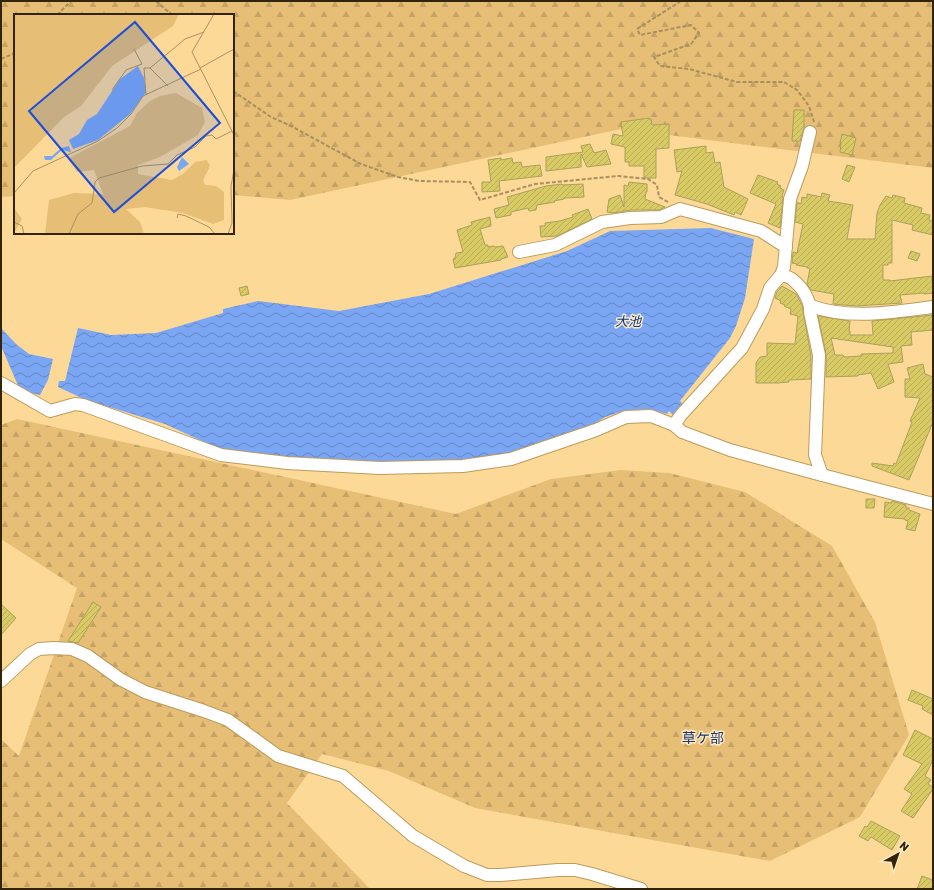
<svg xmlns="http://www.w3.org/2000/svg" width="934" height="890" viewBox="0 0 934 890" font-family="Rubik,'Noto Sans JP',sans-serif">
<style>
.forest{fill:url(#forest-firs)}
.water{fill:url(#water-waves)}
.building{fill:url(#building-hatch);stroke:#aaa15b;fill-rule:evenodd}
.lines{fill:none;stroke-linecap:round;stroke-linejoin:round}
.street-casing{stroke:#bd9b5c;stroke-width:14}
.path{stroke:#aa8f5e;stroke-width:2;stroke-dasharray:4 2;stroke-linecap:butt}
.street{stroke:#fff;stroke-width:12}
.labels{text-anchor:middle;stroke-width:3;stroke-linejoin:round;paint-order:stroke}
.water-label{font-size:13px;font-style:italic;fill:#07378f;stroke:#fee9c3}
.quarter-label{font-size:14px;fill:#19366c;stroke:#fee9c3}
.inset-road{fill:none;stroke:#ac915f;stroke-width:1}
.view{fill:#1d4ed8;fill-opacity:0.15;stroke:#1d4ed8;stroke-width:2}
.inset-edge{fill:none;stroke:#322409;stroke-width:2}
</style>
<defs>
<pattern id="forest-firs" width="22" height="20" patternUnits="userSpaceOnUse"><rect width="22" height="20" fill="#e6be76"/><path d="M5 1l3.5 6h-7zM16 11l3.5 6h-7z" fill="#c6a365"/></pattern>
<pattern id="water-waves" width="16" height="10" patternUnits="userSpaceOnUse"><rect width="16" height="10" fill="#7aa6f3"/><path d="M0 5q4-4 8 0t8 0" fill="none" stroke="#6587c3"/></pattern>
<pattern id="building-hatch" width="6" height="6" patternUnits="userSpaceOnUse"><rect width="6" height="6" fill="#d8ca65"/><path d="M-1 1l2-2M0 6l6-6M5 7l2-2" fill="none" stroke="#baad56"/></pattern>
</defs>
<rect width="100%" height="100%" fill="#fdd998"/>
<g class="forest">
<polygon points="1,1 933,1 933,168 621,129 290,200 233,195 233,15 15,15 15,196 1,197"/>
<polygon points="17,419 456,514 551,479 621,470 669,473 745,492 832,546 875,622 909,735 860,817 770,861 475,808 389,771 322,754 287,803 370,889 1,889 1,739 19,756 77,588 1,539 1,425"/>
</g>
<g class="water">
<polygon points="711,228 754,239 745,298 736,326 730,338 680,401 685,406 675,417 669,411 667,414 649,409 623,411 605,417 583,431 507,455 453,461 317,461 226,452 165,424 86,400 58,387 59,381 65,381 78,328 111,335 156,333 223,313 223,309 258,301 339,311 429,294 567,251 610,231"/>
<polygon points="2,329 16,344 29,354 53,359 48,380 40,395 20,390 1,346 1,330"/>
</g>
<g class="building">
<polygon points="794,110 804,110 804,128 800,141 792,141"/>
<polygon points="649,118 649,119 651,119 652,125 669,124 669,148 656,149 656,178 644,178 644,166 629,166 629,162 625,162 625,147 611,144 613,134 623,136 621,122"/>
<polygon points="842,134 856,138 852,155 840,152 841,143 840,143"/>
<polygon points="590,144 594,153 606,150 611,164 587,167 581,154 581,167 546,171 546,157 583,152 581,146"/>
<polygon points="706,146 706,153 713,152 715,163 720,162 724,187 748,199 741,215 735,212 734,215 707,204 675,195 682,171 677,172 674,150"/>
<polygon points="501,158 501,160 512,158 513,163 521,162 522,167 540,165 542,176 499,181 500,191 482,192 482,182 491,182 488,160"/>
<polygon points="847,165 855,167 849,182 842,179"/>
<polygon points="758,175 778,182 777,184 781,186 780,188 784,190 782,196 783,197 780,228 768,223 776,204 750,193"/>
<polygon points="629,182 647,184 647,192 646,192 645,199 665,207 659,210 630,210 614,213 607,212 609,199 620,195 624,207 624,185 628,186"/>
<polygon points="562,184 562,185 583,184 584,197 564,198 564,199 554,201 555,202 537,205 536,210 529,211 528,208 511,212 511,215 496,218 494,209 509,205 507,197 546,186"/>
<polygon points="822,193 830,195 828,201 853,205 847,239 875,239 877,213 880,205 886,196 892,198 893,195 905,198 904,203 922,208 921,213 930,215 929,220 933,221 933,235 912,230 913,225 892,220 892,263 888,263 888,265 883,265 883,280 890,280 890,281 932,276 933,293 924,294 924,293 900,295 902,303 856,306 833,304 834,294 811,290 807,284 810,268 807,268 807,267 796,265 797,264 792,263 793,252 797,253 803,224 795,222 797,202 801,204 802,197 807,198 807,194 821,197"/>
<polygon points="588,209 592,219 557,236 541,237 540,226 545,226 545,223 560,221 573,217 572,215"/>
<polygon points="490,217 491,226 480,229 485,245 488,245 488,247 494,246 495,247 503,246 508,257 501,259 501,260 455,268 453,259 455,258 456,253 463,252 457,230 472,225 471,222"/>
<polygon points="911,251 920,254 917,261 908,258"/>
<polygon points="247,286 249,294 241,296 239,288"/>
<polygon points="782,286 796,294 802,305 811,356 811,379 789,380 789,382 777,383 756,383 756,363 760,357 767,356 767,343 795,344 798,316 790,314 791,309 784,306 785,305 780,303 781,301 775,298 777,292"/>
<path d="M933,315V330L911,332L912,345L901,346L903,362L888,364L894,382L878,389L871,373L858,375V376L826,377V354L818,316L850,321L849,331H850V335H873L872,321ZM831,338L893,347V353L861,354V356L844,357L843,355H835Z"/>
<polygon points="923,364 925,374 933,377 933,422 909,480 872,466 872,463 893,466 894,463 896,464 912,422 910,421 920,398 905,397 905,379 910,379 907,368"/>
<polygon points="866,499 875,499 874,508 866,508"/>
<polygon points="892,501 906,505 906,508 909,508 909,510 920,514 915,531 906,529 908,521 905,520 905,519 884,517 885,502 892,503"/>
<polygon points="93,602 101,607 78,643 68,641"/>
<polygon points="1,604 16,618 1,635"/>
<polygon points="912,690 933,699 933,715 922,709 923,706 908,700"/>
<polygon points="915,730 933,739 933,760 925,776 931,780 928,784 933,787 933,789 913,818 901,811 912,794 904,789 922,764 903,755"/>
<polygon points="871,821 900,836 892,850 871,837 868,841 859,836 865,826 867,827"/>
<polygon points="922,876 933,880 933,889 917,889"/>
</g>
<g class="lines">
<g class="street-casing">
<g id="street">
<polyline points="519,252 555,245 602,222 630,218 661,217 680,209 761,231 786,247"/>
<polyline points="781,275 784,267 790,199 802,166 810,132"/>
<path d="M811,306C850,320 892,312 933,307"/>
<polyline points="1,383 50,411 75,404 83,405 221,455 287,463 380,468 463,466 511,459 596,430 626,417 651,416 674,425 682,432 730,450 822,475 933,504"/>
<path d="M674,425L681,415L742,348L763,309L770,288L781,275C785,276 790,277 793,280C802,287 811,301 810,312L819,355L815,455L822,475"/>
<polyline points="1,681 30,654 39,649 54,648 72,649 88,656 120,679 145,692 204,711 228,720 278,756 343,776 413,836 464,866 487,875 501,875 558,870 575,870 592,874 641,889"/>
</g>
</g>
<g class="path">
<polyline points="156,1 172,15"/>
<polyline points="681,1 637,29 640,35 691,25 699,33 691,44 654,57 660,66 689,69 737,82 784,82 797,90 809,106 814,122"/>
<polyline points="57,15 71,1"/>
<polyline points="1,59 15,53"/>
<polyline points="233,91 271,117 291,126 361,164 398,177 419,181 470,182 480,200 535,184 618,176 648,179 657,185 659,197 668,202"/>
</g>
<use href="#street" class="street"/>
</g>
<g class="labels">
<g class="water-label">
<text x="628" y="326">大池</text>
</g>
<g class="quarter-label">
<text x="703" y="743">草ケ部</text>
</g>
</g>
<g transform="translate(14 14)">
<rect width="220" height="220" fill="#fdd998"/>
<path d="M0,0H165L159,12L98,52L67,92L50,103L0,154ZM162,79L188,94L191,108L184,121L146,143L124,151V160L158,166L169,160L181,148L193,146L196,152L189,166L191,171L202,172L210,178V206L199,210L169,199L131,193L112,195L126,208L130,220H31L35,186L60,179L89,180L80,156L63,158L55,146L57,143L116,112L123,99L136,87L146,82ZM0,194L8,205L0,219Z" fill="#e6be76"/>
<path d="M124,52L130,64L132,78L116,100L84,126L59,135L55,126L65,120L73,106L83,100L106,65ZM55,132L57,138L48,136L37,146H31L30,142H38L47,134ZM168,143L175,150L165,157L163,153Z" fill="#7aa6f3"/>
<path class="inset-road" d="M200,0L178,38L220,121M120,35L128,50M136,54L171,25L190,18M186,54L220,35M98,76L112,56L128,50M132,81L130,54H136L154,72M0,179L19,157L84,127L103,114L117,100L129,82L187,55M163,204L164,200L172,202L195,213L201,220M0,208L8,212L10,220M55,220L64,200L78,189L81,168L85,164L128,152L154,150L163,141L181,133L192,122L198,121L202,125L218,117M214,220L218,209L217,172L220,156"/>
<path class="view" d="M121,8L206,109L100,198L15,97Z"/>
<rect width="220" height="220" class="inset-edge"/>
</g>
<rect width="934" height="890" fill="none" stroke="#322409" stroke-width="4"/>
<g transform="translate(898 854) rotate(40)" stroke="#fee9c3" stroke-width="3" paint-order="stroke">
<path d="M0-3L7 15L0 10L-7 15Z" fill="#322409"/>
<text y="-6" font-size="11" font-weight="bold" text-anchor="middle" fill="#322409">N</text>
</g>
</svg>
